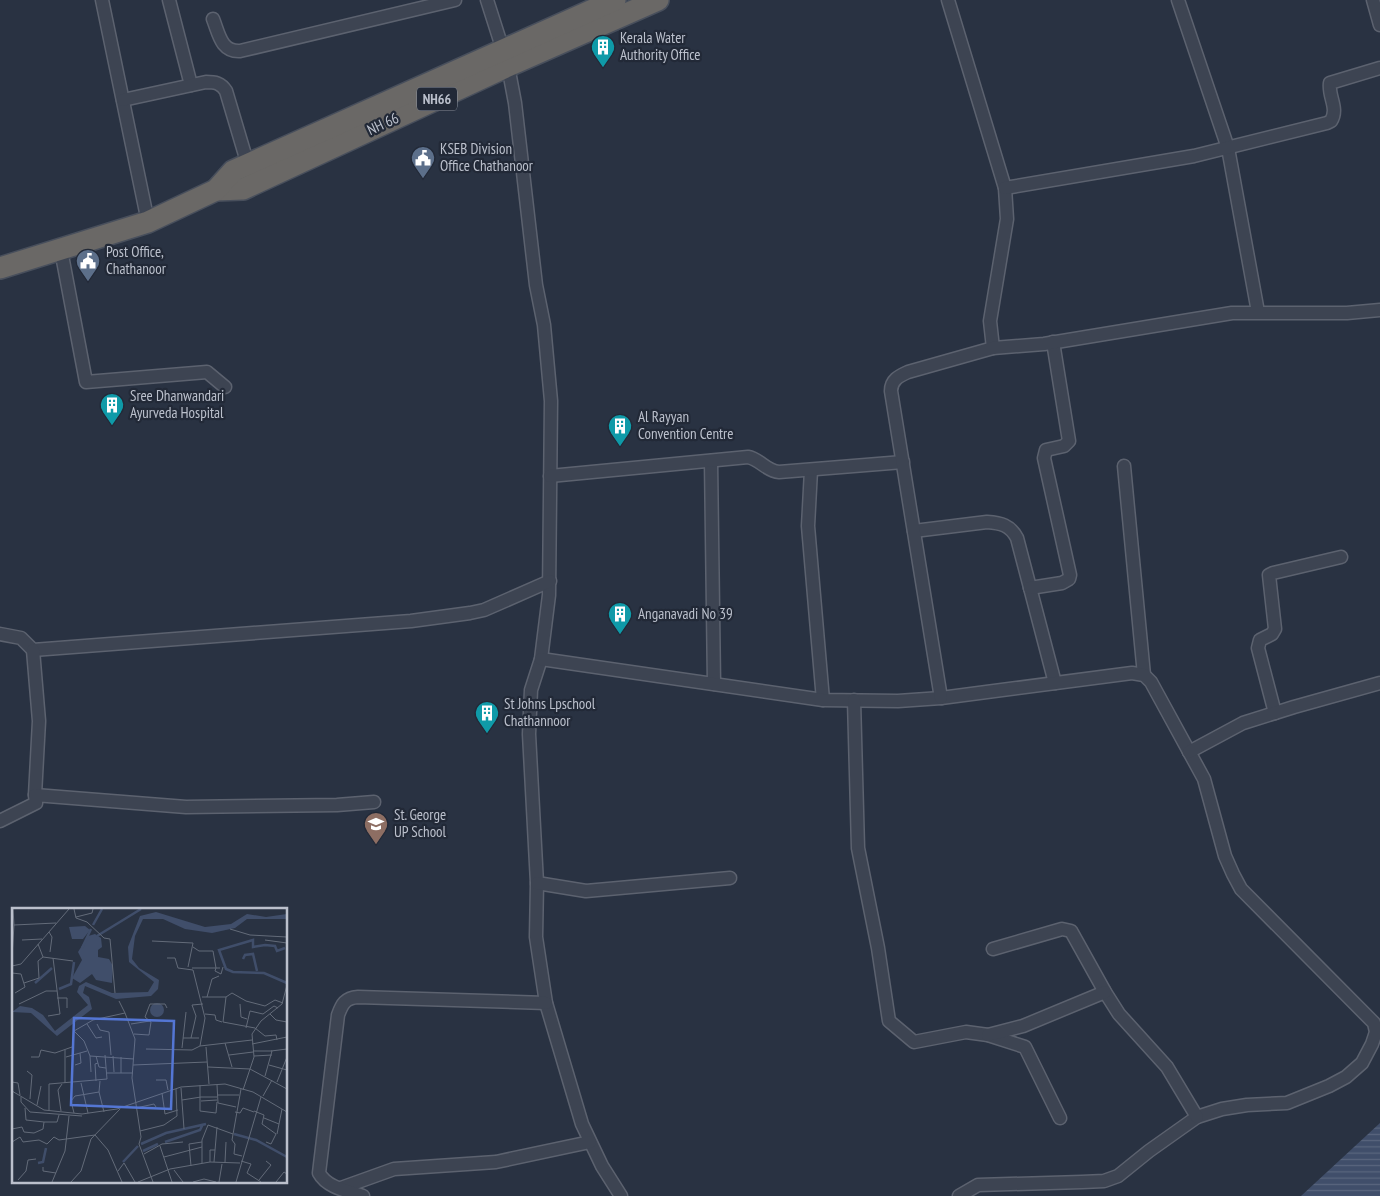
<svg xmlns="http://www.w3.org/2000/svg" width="1380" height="1196" viewBox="0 0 1380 1196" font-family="'PT Sans Narrow',sans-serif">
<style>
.water{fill:url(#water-rules)}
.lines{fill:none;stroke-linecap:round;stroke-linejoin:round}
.minor-casing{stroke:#5c626f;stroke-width:15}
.trunk-casing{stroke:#484f5c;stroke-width:24}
.minor{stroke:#3d4452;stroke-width:12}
.trunk{stroke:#6a6866;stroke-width:21}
.labels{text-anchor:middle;stroke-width:4.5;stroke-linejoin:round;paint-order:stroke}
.shield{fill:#222937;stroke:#8d939f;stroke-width:1}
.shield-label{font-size:14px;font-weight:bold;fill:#bbc0cc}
.poi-label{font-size:15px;fill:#bbc0cc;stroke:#222937;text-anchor:start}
.street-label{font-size:15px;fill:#bbc0cc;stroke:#222937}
.inset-river{fill:none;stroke:#404e6a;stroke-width:2.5}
.inset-road{fill:none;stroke:#636b79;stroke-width:1}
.view{fill:#5476d4;fill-opacity:0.15;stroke:#5476d4;stroke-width:2.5}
.inset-edge{fill:none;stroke:#bbc0cc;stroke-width:2.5}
</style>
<defs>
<pattern id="water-rules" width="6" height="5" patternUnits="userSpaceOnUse" patternTransform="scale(1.25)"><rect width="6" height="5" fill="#404e6a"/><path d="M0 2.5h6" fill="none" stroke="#5a667e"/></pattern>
</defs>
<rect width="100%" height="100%" fill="#293242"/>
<polygon class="water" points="1380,1123 1380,1196 1301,1196"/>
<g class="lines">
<g class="minor-casing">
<g id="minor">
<polyline points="102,0 148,222"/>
<polyline points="169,0 191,85"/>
<polyline points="487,0 508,66 515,103 536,285 544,325 551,401 549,595 541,659 531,690 529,734 537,883 536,937 546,1003 582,1124 602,1166 621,1196"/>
<polyline points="948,0 1005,188 1007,219 990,321 993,348"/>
<polyline points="1178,0 1228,148 1258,312"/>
<polyline points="1373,0 1380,25"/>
<path d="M213,19C219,34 221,52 240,51L455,0"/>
<path d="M123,100L206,82C215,82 221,83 226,91L248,165"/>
<path d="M1005,188L1194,156L1327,123L1331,121C1339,108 1328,97 1330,83L1380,68"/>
<polyline points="61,250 86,382 207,372 225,387"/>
<polyline points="711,461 714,684"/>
<polyline points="1124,466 1144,675"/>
<polyline points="811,470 808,526 823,700"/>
<path d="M550,476L748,457C760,459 766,471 779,472L903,462"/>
<path d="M914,531L987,522C1001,523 1010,525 1017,538L1055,683"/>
<polyline points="1030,588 1062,583 1069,579 1070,575 1044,458 1046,450 1064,446 1069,441 1053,342"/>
<polyline points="0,634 21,638 33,650 411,621 470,613 484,610 550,581"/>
<polyline points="33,650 39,721 35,795"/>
<polyline points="541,659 823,700 898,701 941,698 1132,673 1144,675 1151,682 1204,779 1225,856 1233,874 1241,889 1374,1023 1376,1032 1372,1044 1362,1063 1346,1077 1329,1086 1287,1103 1247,1105 1222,1109 1197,1117 1149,1151 1118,1176 1104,1181 1082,1182 978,1185 959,1196"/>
<path d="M941,698L891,391C891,380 899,376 908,372L993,348L1044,344L1232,313H1347L1380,310"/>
<polyline points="854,700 858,848 878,948 889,1021 914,1042 966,1032 988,1035 1025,1047 1060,1118"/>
<polyline points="1275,713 1258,648 1260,640 1272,634 1275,629 1269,575 1273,573 1341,557"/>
<polyline points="1189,752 1243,723 1294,707 1380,683"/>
<polyline points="0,821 36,803 35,795 186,807 337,805 374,802"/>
<polyline points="537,883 586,891 730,878"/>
<polyline points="993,949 1062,929 1071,931 1105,992 1119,1014 1167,1067 1197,1117"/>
<polyline points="988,1035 1023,1026 1105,992"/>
<polyline points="341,1188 394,1169 496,1162 590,1142"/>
<path d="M363,1196C348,1191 327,1188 319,1173L338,1015C342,1004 345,998 358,997L546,1003"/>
</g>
</g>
<g class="trunk-casing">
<g id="trunk">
<polyline points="216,190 243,189 508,66 658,0"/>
<polyline points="0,268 148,222 216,190 233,171 615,0"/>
</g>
</g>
<use href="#minor" class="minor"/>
<use href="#trunk" class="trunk"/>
</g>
<defs>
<g id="building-pin" transform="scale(1.25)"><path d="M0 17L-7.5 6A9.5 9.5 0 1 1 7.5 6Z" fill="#0f9aa8" stroke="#222937"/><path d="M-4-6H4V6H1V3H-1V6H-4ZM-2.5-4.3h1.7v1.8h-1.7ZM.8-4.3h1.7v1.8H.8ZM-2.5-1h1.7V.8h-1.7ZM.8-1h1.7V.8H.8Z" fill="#fff"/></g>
<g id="civic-pin" transform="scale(1.25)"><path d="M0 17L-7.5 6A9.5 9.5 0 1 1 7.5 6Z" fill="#5c6f8a" stroke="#222937"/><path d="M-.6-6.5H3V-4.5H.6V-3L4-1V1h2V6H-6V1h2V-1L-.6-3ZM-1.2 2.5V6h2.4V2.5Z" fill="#fff"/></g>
<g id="school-pin" transform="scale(1.25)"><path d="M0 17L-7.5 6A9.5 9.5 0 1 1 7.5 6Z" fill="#8d6e63" stroke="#222937"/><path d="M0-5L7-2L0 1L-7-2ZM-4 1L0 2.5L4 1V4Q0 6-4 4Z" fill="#fff"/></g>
</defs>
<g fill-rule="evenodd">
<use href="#building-pin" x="603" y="47"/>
<use href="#civic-pin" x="423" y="158"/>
<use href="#civic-pin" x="88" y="261"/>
<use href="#building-pin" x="112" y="405"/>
<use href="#building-pin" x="620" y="426"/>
<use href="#building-pin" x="620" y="614"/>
<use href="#building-pin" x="487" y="713"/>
<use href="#school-pin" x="376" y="824"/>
</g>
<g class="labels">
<rect class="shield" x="417" y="87.5" width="40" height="23" rx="4"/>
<g class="shield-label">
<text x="437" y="104">NH66</text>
</g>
<g class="poi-label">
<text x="620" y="43">Kerala Water<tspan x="620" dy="17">Authority Office</tspan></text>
<text x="440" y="154">KSEB Division<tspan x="440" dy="17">Office Chathanoor</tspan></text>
<text x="106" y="257">Post Office,<tspan x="106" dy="17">Chathanoor</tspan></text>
<text x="130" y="401">Sree Dhanwandari<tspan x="130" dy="17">Ayurveda Hospital</tspan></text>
<text x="638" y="422">Al Rayyan<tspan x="638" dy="17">Convention Centre</tspan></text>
<text x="638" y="619">Anganavadi No 39</text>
<text x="504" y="709">St Johns Lpschool<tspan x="504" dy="17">Chathannoor</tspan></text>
<text x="394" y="820">St. George<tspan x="394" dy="17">UP School</tspan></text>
</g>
<g class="street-label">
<text transform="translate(383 124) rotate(-25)" y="5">NH 66</text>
</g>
</g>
<g transform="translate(12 908)">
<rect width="275" height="275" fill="#293242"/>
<path d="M144,4L193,19L219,16L235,6L254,9L275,6V11H235L223,20L200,25L173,21L151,11H131L123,28L120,51L127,60L147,72L146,81L139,88L104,91L73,78L71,85L77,89L80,101L45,128L19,105L0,104L8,98L20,100L31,107L43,123L76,97L65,84L67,78L74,74L100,85L136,84L142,74L117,54L116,39L128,8ZM73,18L78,22L71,31H60L57,19ZM83,26L89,30L90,39L86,42V49L97,51L101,58L100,75L84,72L80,66L68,75L60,70L70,52L66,44L76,28ZM138 102a7 7 0 1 1 14 0a7 7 0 1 1-14 0Z" fill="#404e6a"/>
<path class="inset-river" d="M81,17L90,1M85,28L129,1M70,40L79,21M273,40L265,43L263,38L253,37L241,39V32L207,42L214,61L221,64L252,65L275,75M231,51L233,47L241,46L245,63M23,75L40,60M47,81L59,76L62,54M222,226L244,232L275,249M153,234L188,222L191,216M129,236L154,225L194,216M131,243L146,236M111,254L126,238M26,255L31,254L34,240"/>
<path class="inset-road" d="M1,1L2,17M62,1L64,10L75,14L92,30L98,31L103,85M64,9L80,5L81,1M218,21L238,27L275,29M37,24L40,29L38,44M10,32L30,31M253,32L275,35M140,33L181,35L176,59M26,36L31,49L61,53M181,39L187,43H201L204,60M0,48L2,17L44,15M155,50H163L166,60L181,62L193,110L188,138L240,132M0,58L9,56L57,1M180,60H208M204,60L203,63L209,66L211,59M0,65L9,66L13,79L3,85M12,75L27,70L26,53L31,49M190,89H214L220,85L234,93L253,98L263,92L271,95M195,89L200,71L207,68M214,89L211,114L243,120L253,128L264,127L265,132M45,90H55V100M107,93L113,105L81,112L62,123L72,133L78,148L122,151M7,96L34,83H45M228,96L229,109L235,111M113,105L123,131L120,170L129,229L127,236L141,274M193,106L203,107L204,112L210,114M258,106L264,112L275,114M36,108L48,106L41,50M75,116L84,130L90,129M85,116L88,122L97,124L99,147M119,116L138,113M234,120L238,103L251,106L262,98L266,100M122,126L137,127L139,114L133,109L138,96H153L155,100M171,130H187M179,130L184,108L180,97L191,96M213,135L220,159M240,136L275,129M194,139L197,176M170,140L174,104M134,141L180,142L188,138M241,143H260L253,168M259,143L275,141M217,147L241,144M78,148L79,164M84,148L87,159L94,160M101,148L102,164M242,148L260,147M19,149H27L29,142L43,145L60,139M54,149L75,143M63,157L69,155L68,145M121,157L195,154M257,157L275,162M196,159L238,161L242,149L240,126L249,113L270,96L275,77M15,163L20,167L18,191M95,165H121M109,165V149M144,172H154L156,182M84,173L83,156L86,155M88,173L87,184L92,204M0,174L6,175L8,187M265,174L275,149M53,175V142M69,175L76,205M188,177V203L204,205L205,194M205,177L206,195L224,199M169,180L172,221M229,181L220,232L223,236L222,246L230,248M231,182L238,161L275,181M0,183L32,202L70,206L105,201L169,179L213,176L241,184L275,204M150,185L153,206L166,202M205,187H227M251,188L260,172M9,189V194L18,204L70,208M189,189H205M170,192L189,189M189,193L205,192M25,197L29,178M124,200L142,196L144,199M37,202V176L95,171L93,147M49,203L46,182L50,176M242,203L252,207L250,216L264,226L259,236L254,234M223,204L228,205L231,200L242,204M62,205L59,193L63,188L87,184M252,210L267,216M32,214H45L47,207M0,221L10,219L12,224L22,225L31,221L32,214L14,212L13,200M128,223L152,217L165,208L164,181M265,226L270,201M83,227L96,242L110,274M0,234L8,229L11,234L27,232L35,236L42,229L47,232L83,227M148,238L160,274M132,246L150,236L171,234M152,249L190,239M229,253L239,256L235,265L249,274M198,254V242H203M202,254L205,219M213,254L214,234M190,255V232L196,217L221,226M179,258L177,236L190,234M31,259V263L44,265M162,262L171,274M106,263L112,255L123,274M6,272L14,263L16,252L24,251M247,272L259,257L254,253M40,274L53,243L57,208M59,274L69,263L79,231L108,201M126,274L158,261L198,254L228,255M181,274L192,271L204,274M207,274L210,256M224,274L249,189M264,274L272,264L275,266"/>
<path class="view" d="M62,110L162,113L159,201L59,197Z"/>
<rect width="275" height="275" class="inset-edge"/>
</g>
</svg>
